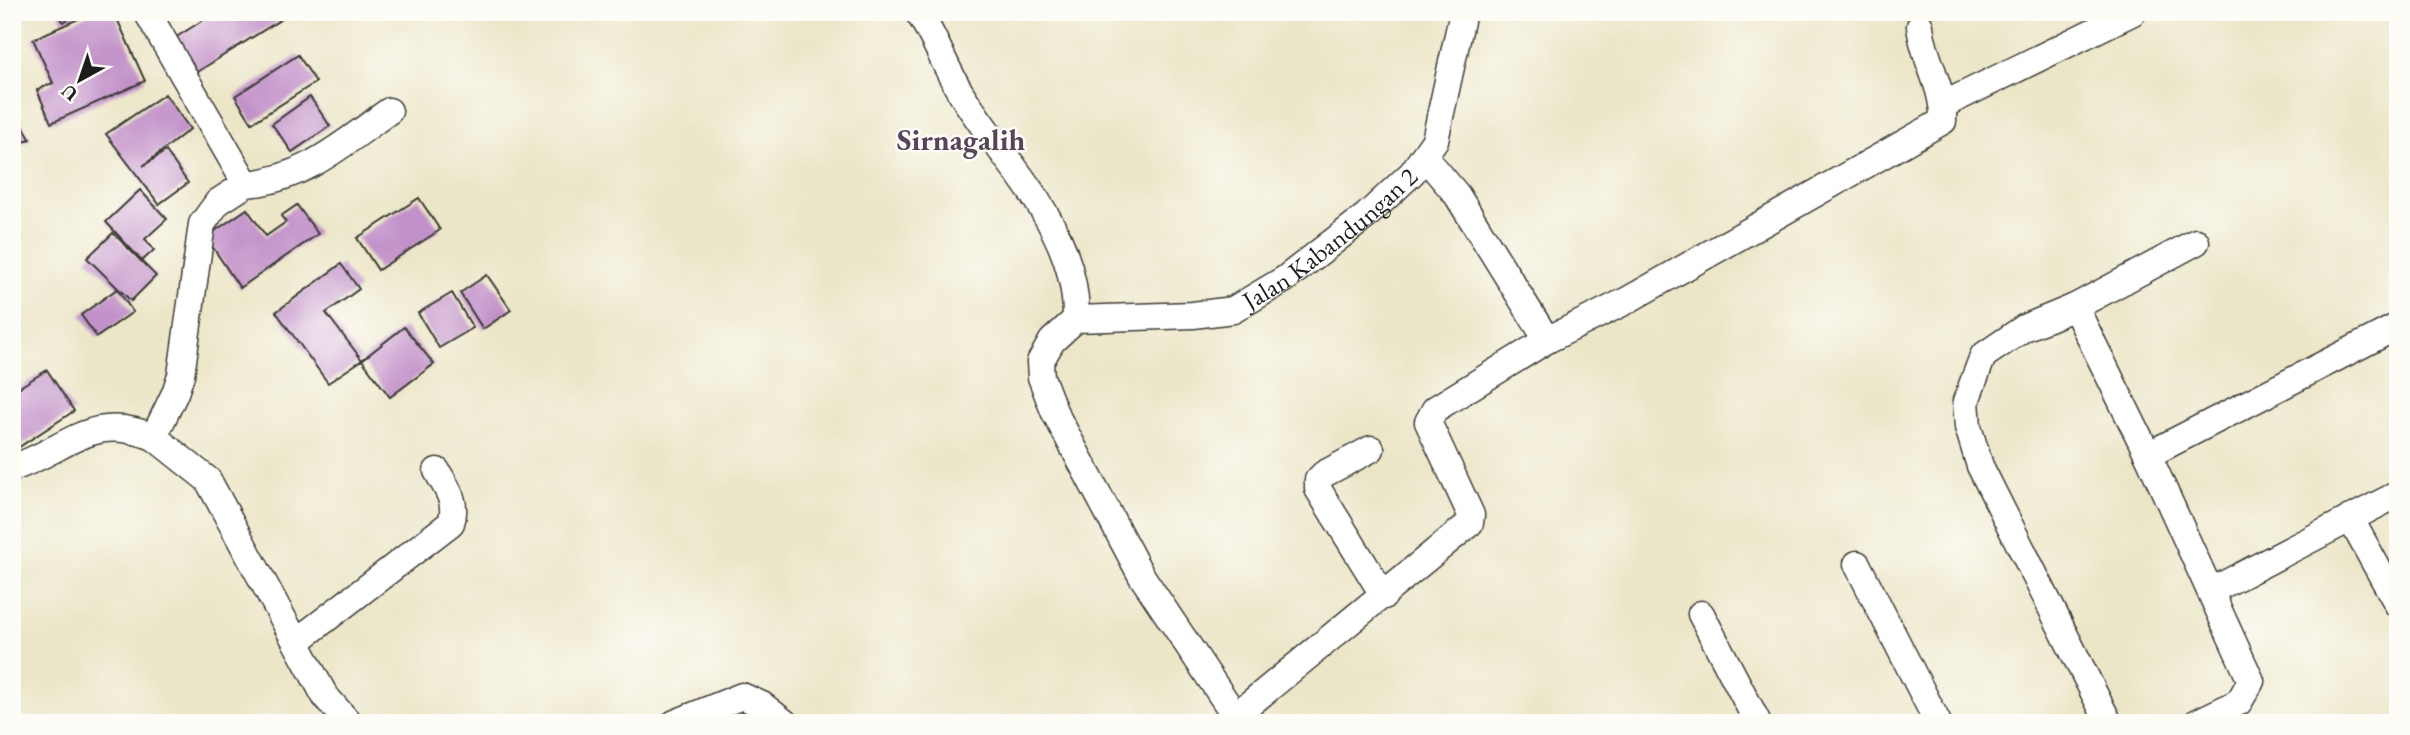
<svg xmlns="http://www.w3.org/2000/svg" width="2410" height="735" viewBox="0 0 2410 735" font-family="'EB Garamond',serif">
<style>
.building{fill:#c291c9}
.lines{fill:none;stroke-linecap:round;stroke-linejoin:round}
.minor-casing{stroke:#3b3a36;stroke-width:29}
.minor{stroke:#fff;stroke-width:26}
.labels{text-anchor:middle;stroke-width:5;stroke-linejoin:round;paint-order:stroke}
.street-label{font-size:26px;fill:#1c1c1c;stroke:#fdfcf7}
.quarter-label{font-size:30px;font-weight:bold;fill:#564559;stroke:#fdfcf7}
</style>
<rect width="100%" height="100%" fill="#fdfcf7"/>
<filter id="ink" filterUnits="userSpaceOnUse"><feTurbulence type="fractalNoise" baseFrequency=".0143" numOctaves="2"/><feDisplacementMap in="SourceGraphic" scale="14" xChannelSelector="R" yChannelSelector="G"/><feConvolveMatrix kernelMatrix="1 2 1 2 8 2 1 2 1" color-interpolation-filters="sRGB"/></filter>
<filter id="wash" filterUnits="userSpaceOnUse"><feTurbulence type="fractalNoise" baseFrequency=".00686" numOctaves="4" result="noise"/><feDisplacementMap in="SourceGraphic" scale="28" xChannelSelector="R" yChannelSelector="G"/><feGaussianBlur stdDeviation="1.57" result="paint"/><feColorMatrix in="noise" values="0 0 0 0 0 0 0 0 0 0 0 0 0 0 0 0 0 1.4 0 .05"/><feComposite in="paint" operator="in"/></filter>
<g filter="url(#wash)">
<rect width="100%" height="100%" fill="#ece6c8"/>
<g id="blocks">
<g class="building">
<polygon points="58,12 82,12 63,22"/>
<polygon points="94,12 114,12 145,81 51,123 37,90 53,83 33,39"/>
<polygon points="216,12 286,12 288,15 189,77 167,43"/>
<polygon points="298,55 316,82 252,123 235,96"/>
<polygon points="165,94 190,129 143,166 166,151 188,183 159,204 106,134"/>
<polygon points="310,97 330,126 292,152 272,124"/>
<polygon points="15,109 30,139 12,148 12,111"/>
<polygon points="140,190 167,219 145,239 154,250 142,261 106,222"/>
<polygon points="419,198 440,230 378,270 357,238"/>
<polygon points="297,205 318,234 240,288 206,237 247,209 266,236 286,222 281,216"/>
<polygon points="113,233 156,276 131,301 87,258"/>
<polygon points="341,264 359,289 326,313 362,360 328,383 276,312"/>
<polygon points="487,275 511,310 483,329 460,293"/>
<polygon points="117,289 133,312 97,337 81,315"/>
<polygon points="452,293 473,328 439,348 418,313"/>
<polygon points="404,327 434,364 390,397 362,360"/>
<polygon points="47,370 74,411 16,449 12,443 12,392"/>
</g>
</g>
</g>
<g filter="url(#ink)">
<use href="#blocks" fill-opacity="0" stroke="#3b3a36" stroke-width="2"/>
<g class="lines">
<g class="minor-casing">
<g id="minor">
<polyline points="147,12 246,184 218,202 202,224 181,375 175,393 154,437 208,480 325,696 349,723"/>
<path d="M918,12C937,40 946,71 964,98C1009,169 1077,228 1076,319L1052,341L1040,362L1041,377L1054,411L1141,575L1240,723"/>
<polyline points="1943,105 2133,12"/>
<polyline points="1424,156 1457,195 1547,340"/>
<path d="M246,184C303,180 344,143 389,111"/>
<polyline points="2075,307 2148,455 2251,681 2239,702 2196,723"/>
<path id="s1" d="M1076,319L1193,315L1233,310L1285,279L1366,216L1412,173L1435,140L1463,12"/>
<polyline points="1371,449 1324,474 1318,480 1318,489 1384,596"/>
<polyline points="2148,455 2398,326"/>
<path d="M12,468C68,450 90,411 154,437"/>
<polyline points="2350,518 2398,605"/>
<polyline points="1857,564 1938,723"/>
<polyline points="2211,591 2398,494"/>
<polyline points="1701,614 1758,723"/>
<path d="M296,642L451,523C458,502 447,489 437,471"/>
<path d="M1235,716L1470,523L1471,515L1428,422L1435,409L1547,340L1626,301L1943,121C1945,89 1923,58 1920,26"/>
<polyline points="675,723 742,696 762,705 785,723"/>
<polyline points="2109,723 1980,466 1968,427 1966,401 1983,356 2024,328 2075,307 2196,242"/>
</g>
</g>
<use href="#minor" class="minor"/>
</g>
</g>
<g class="labels">
<g class="street-label">
<text dy="9" stroke="none"><textPath href="#s1" startOffset="278">Jalan Kabandungan 2</textPath></text>
</g>
<g class="quarter-label">
<text x="961" y="150">Sirnagalih</text>
</g>
</g>
<rect width="2410" height="735" fill="none" stroke="#fdfcf7" stroke-width="42"/>
<g transform="translate(80 80) rotate(220)" stroke="#fdfcf7" stroke-width="5" paint-order="stroke">
<path d="M0-5L12 26L0 18L-12 26Z" fill="#1c1c1c"/>
<text y="-10" font-size="19" font-weight="bold" text-anchor="middle" fill="#1c1c1c">U</text>
</g>
</svg>
